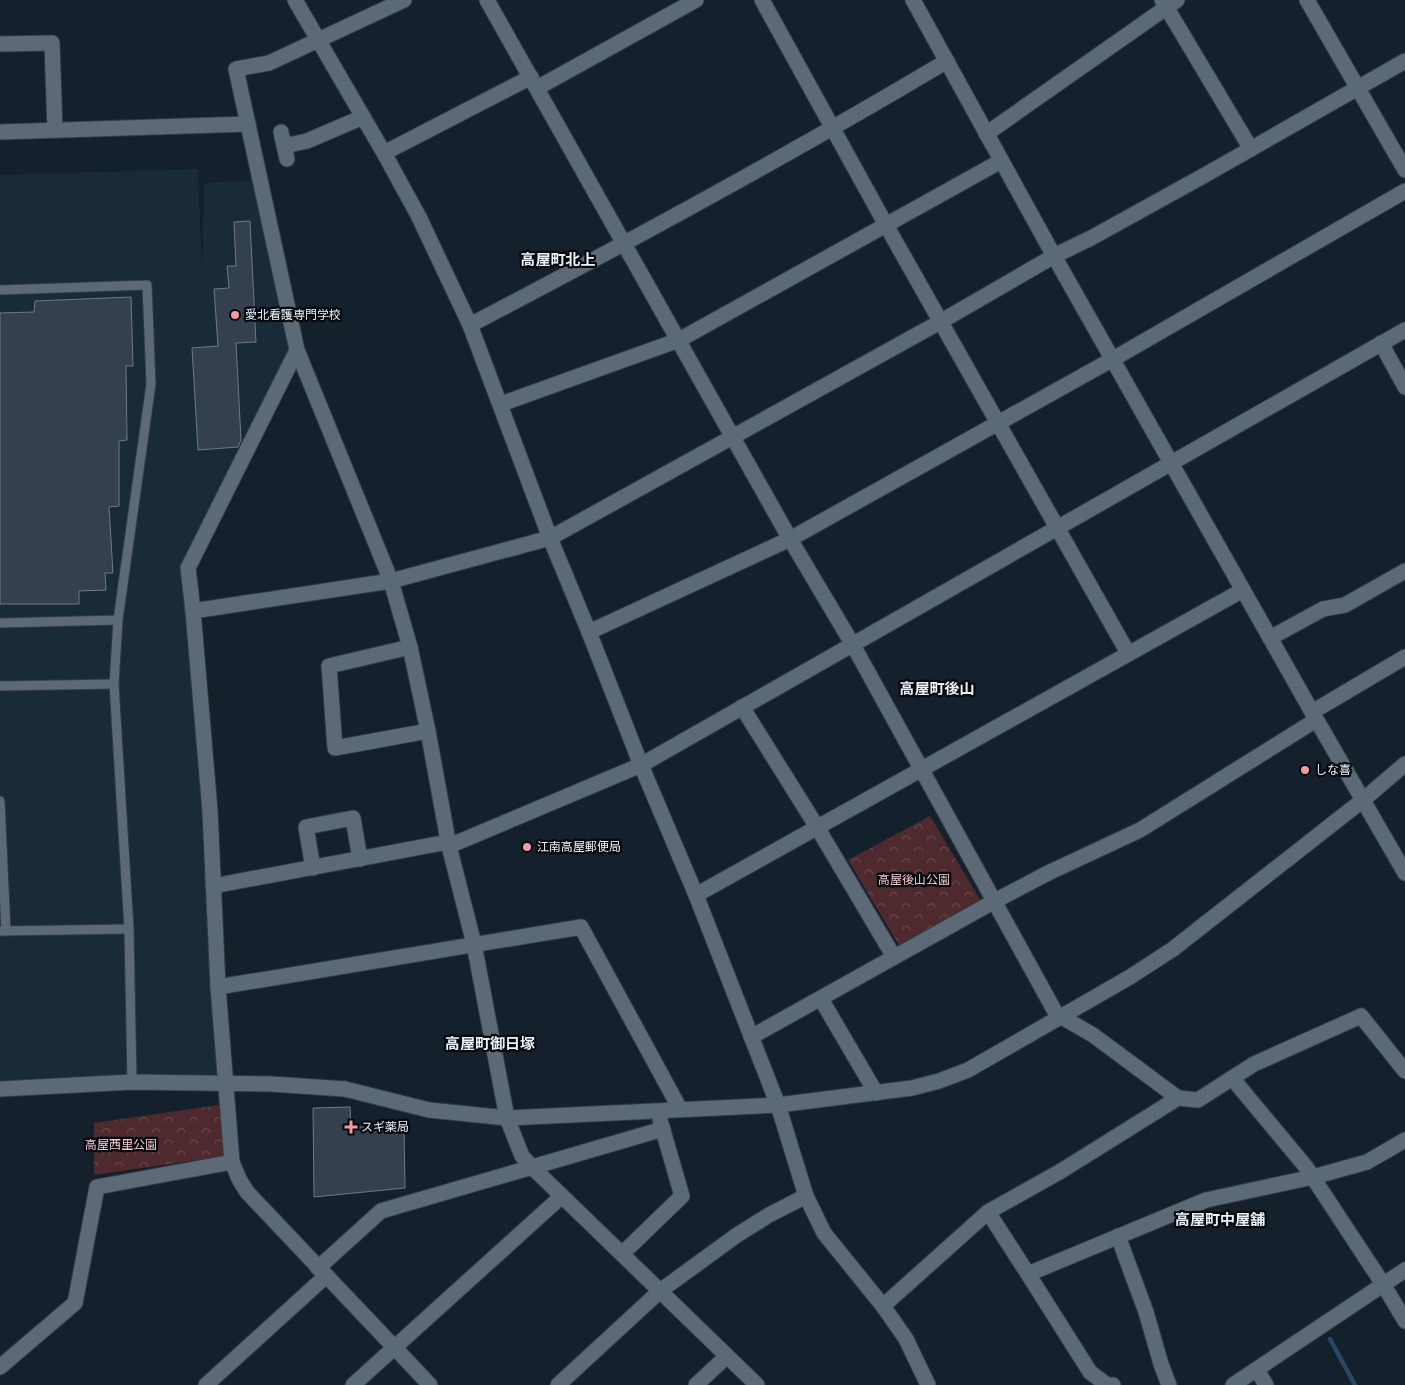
<svg xmlns="http://www.w3.org/2000/svg" width="1405" height="1385" viewBox="0 0 1405 1385" font-family="Figtree,'Noto Sans JP',sans-serif">
<style>
.built{fill:#192a39}
.park{fill:url(#park-crowns)}
.lines{fill:none;stroke-linecap:round;stroke-linejoin:round}
.stream{stroke:#294864;stroke-width:4.5}
.building{fill:#34404d;stroke:#6c7a88}
.service-casing{stroke:#353c46;stroke-width:11}
.minor-casing{stroke:#353c46;stroke-width:17}
.tertiary-casing{stroke:#353c46;stroke-width:17}
.service{stroke:#5c6a77;stroke-width:9}
.minor{stroke:#5c6a77;stroke-width:15}
.tertiary{stroke:#5c6a77;stroke-width:15}
.poi-dot{fill:#f49aa5;stroke:#05090e;stroke-width:2}
.labels{text-anchor:middle;stroke-width:4.5;stroke-linejoin:round;paint-order:stroke}
.poi-label{font-size:12px;fill:#ebf3fb;stroke:#05090e;text-anchor:start}
.park-label{font-size:12px;fill:#f6c6cb;stroke:#05090e}
.quarter-label{font-size:15px;font-weight:bold;fill:#ebf3fb;stroke:#05090e}
</style>
<defs>
<pattern id="park-crowns" width="20" height="18" patternUnits="userSpaceOnUse" patternTransform="scale(1.25)"><rect width="20" height="18" fill="#4e292e"/><path d="M2 6a3 3 0 1 1 6 0M12 15a3 3 0 1 1 6 0" fill="none" stroke="#68484d"/></pattern>
</defs>
<rect width="100%" height="100%" fill="#14202b"/>
<polygon class="built" points="198,169 202,272 204,183 262,180 297,350 188,568 227,1083 0,1087 0,175"/>
<g class="park">
<polygon points="930,816 981,901 899,945 848,860"/>
<polygon points="219,1105 224,1156 94,1175 94,1123"/>
</g>
<g class="lines">
<polyline class="stream" points="1330,1339 1355,1385"/>
</g>
<g class="building">
<polygon points="250,221 256,342 236,343 241,440 238,447 198,450 192,348 218,346 214,289 229,288 227,266 236,266 234,222"/>
<polygon points="131,297 133,366 126,366 127,440 119,441 119,506 109,507 113,573 105,573 106,590 79,591 79,604 0,604 0,313 34,312 35,301"/>
<polygon points="350,1107 351,1127 404,1127 405,1188 314,1197 313,1108"/>
</g>
<g class="lines">
<g class="service-casing">
<g id="service">
<polyline points="0,290 147,285 151,384 118,620 114,684 129,929 132,1082"/>
<polyline points="0,623 118,620"/>
<polyline points="0,686 114,684"/>
<polyline points="0,801 6,931"/>
<polyline points="0,931 129,929"/>
</g>
</g>
<g class="minor-casing">
<g id="minor">
<polyline points="295,0 384,153 419,217 470,325 550,538 589,632 641,765 696,895 778,1105 806,1196 824,1233 883,1306 906,1339 928,1385"/>
<polyline points="487,0 790,539 853,645 1058,1017"/>
<polyline points="762,0 886,225 1128,653"/>
<polyline points="1162,0 1251,149"/>
<polyline points="1307,0 1405,170"/>
<polyline points="0,44 52,43 55,130"/>
<polyline points="537,88 696,0"/>
<polyline points="0,132 248,124"/>
<polyline points="281,132 287,159"/>
<polyline points="986,134 1177,0"/>
<polyline points="284,146 307,141 363,117"/>
<polyline points="384,153 531,77"/>
<path d="M470,325C631,241 791,154 947,61"/>
<polyline points="1381,343 1405,387"/>
<polyline points="297,350 391,581 410,647 428,731 449,846"/>
<polyline points="501,404 679,340 1001,161"/>
<polyline points="193,611 188,568 297,350 236,69 269,63 404,0"/>
<polyline points="589,632 790,539 1113,359 1405,191"/>
<polyline points="1270,638 1323,609 1345,605 1405,571"/>
<polyline points="410,647 329,666 335,748 428,731"/>
<polyline points="742,707 817,827 894,957"/>
<polyline points="1312,712 1405,657"/>
<polyline points="313,868 306,827 353,818 360,859"/>
<polyline points="213,886 448,842"/>
<polyline points="696,895 1243,590"/>
<polyline points="218,987 581,927 680,1109"/>
<polyline points="821,999 876,1093"/>
<polyline points="1060,1016 1093,1035 1178,1098"/>
<polyline points="751,1037 993,902 1048,873 1140,830 1316,720"/>
<polyline points="1232,1078 1306,1167 1383,1284 1405,1321"/>
<polyline points="345,1089 429,1110 507,1118 778,1105 912,1088 939,1081 968,1070 1130,977 1173,949 1363,800 1405,764"/>
<polyline points="988,1212 1028,1274"/>
<polyline points="1118,1236 1146,1312 1161,1364 1169,1385"/>
<polyline points="622,1254 682,1196 660,1120"/>
<polyline points="318,1268 381,1211 663,1129"/>
<polyline points="883,1306 988,1212 1061,1171 1178,1098 1198,1100 1254,1064 1361,1016 1405,1071"/>
<polyline points="0,1367 75,1303 97,1187 232,1162"/>
<polyline points="1257,1370 1266,1385"/>
<polyline points="206,1385 326,1276"/>
<polyline points="353,1385 562,1196"/>
<polyline points="430,1385 247,1192 239,1179 232,1162 218,987 210,811 193,611 391,581 550,538 940,322 1054,256 1091,238 1205,175 1405,61"/>
<polyline points="696,1385 727,1356"/>
<polyline points="757,1385 660,1291 737,1235 769,1215 806,1196"/>
<polyline points="1113,1385 1107,1385 1090,1372 1028,1274 1206,1200 1313,1177 1367,1162 1405,1140"/>
<polyline points="1233,1385 1405,1270"/>
</g>
</g>
<g class="tertiary-casing">
<g id="tertiary">
<polyline points="913,0 1054,256 1312,712 1405,873"/>
<polyline points="0,1089 132,1082 271,1084 345,1089"/>
<polyline points="558,1385 660,1291 532,1167 522,1156 507,1118 474,944 449,846 641,765 1405,330"/>
</g>
</g>
<use href="#service" class="service"/>
<use href="#minor" class="minor"/>
<use href="#tertiary" class="tertiary"/>
</g>
<g class="poi-dot">
<circle cx="235" cy="315" r="5"/>
<circle cx="1305" cy="770" r="5"/>
<circle cx="527" cy="847" r="5"/>
<path d="M348.5 1119.5h5v5h5v5h-5v5h-5v-5h-5v-5h5z"/>
</g>
<g class="labels">
<g class="poi-label">
<text x="245" y="319">愛北看護専門学校</text>
<text x="1315" y="774">しな喜</text>
<text x="537" y="851">江南高屋郵便局</text>
<text x="361" y="1131">スギ薬局</text>
</g>
<g class="park-label">
<text x="914" y="884">高屋後山公園</text>
<text x="121" y="1149">高屋西里公園</text>
</g>
<g class="quarter-label">
<text x="558" y="265">高屋町北上</text>
<text x="937" y="694">高屋町後山</text>
<text x="490" y="1049">高屋町御日塚</text>
<text x="1220" y="1225">高屋町中屋舗</text>
</g>
</g>
</svg>
